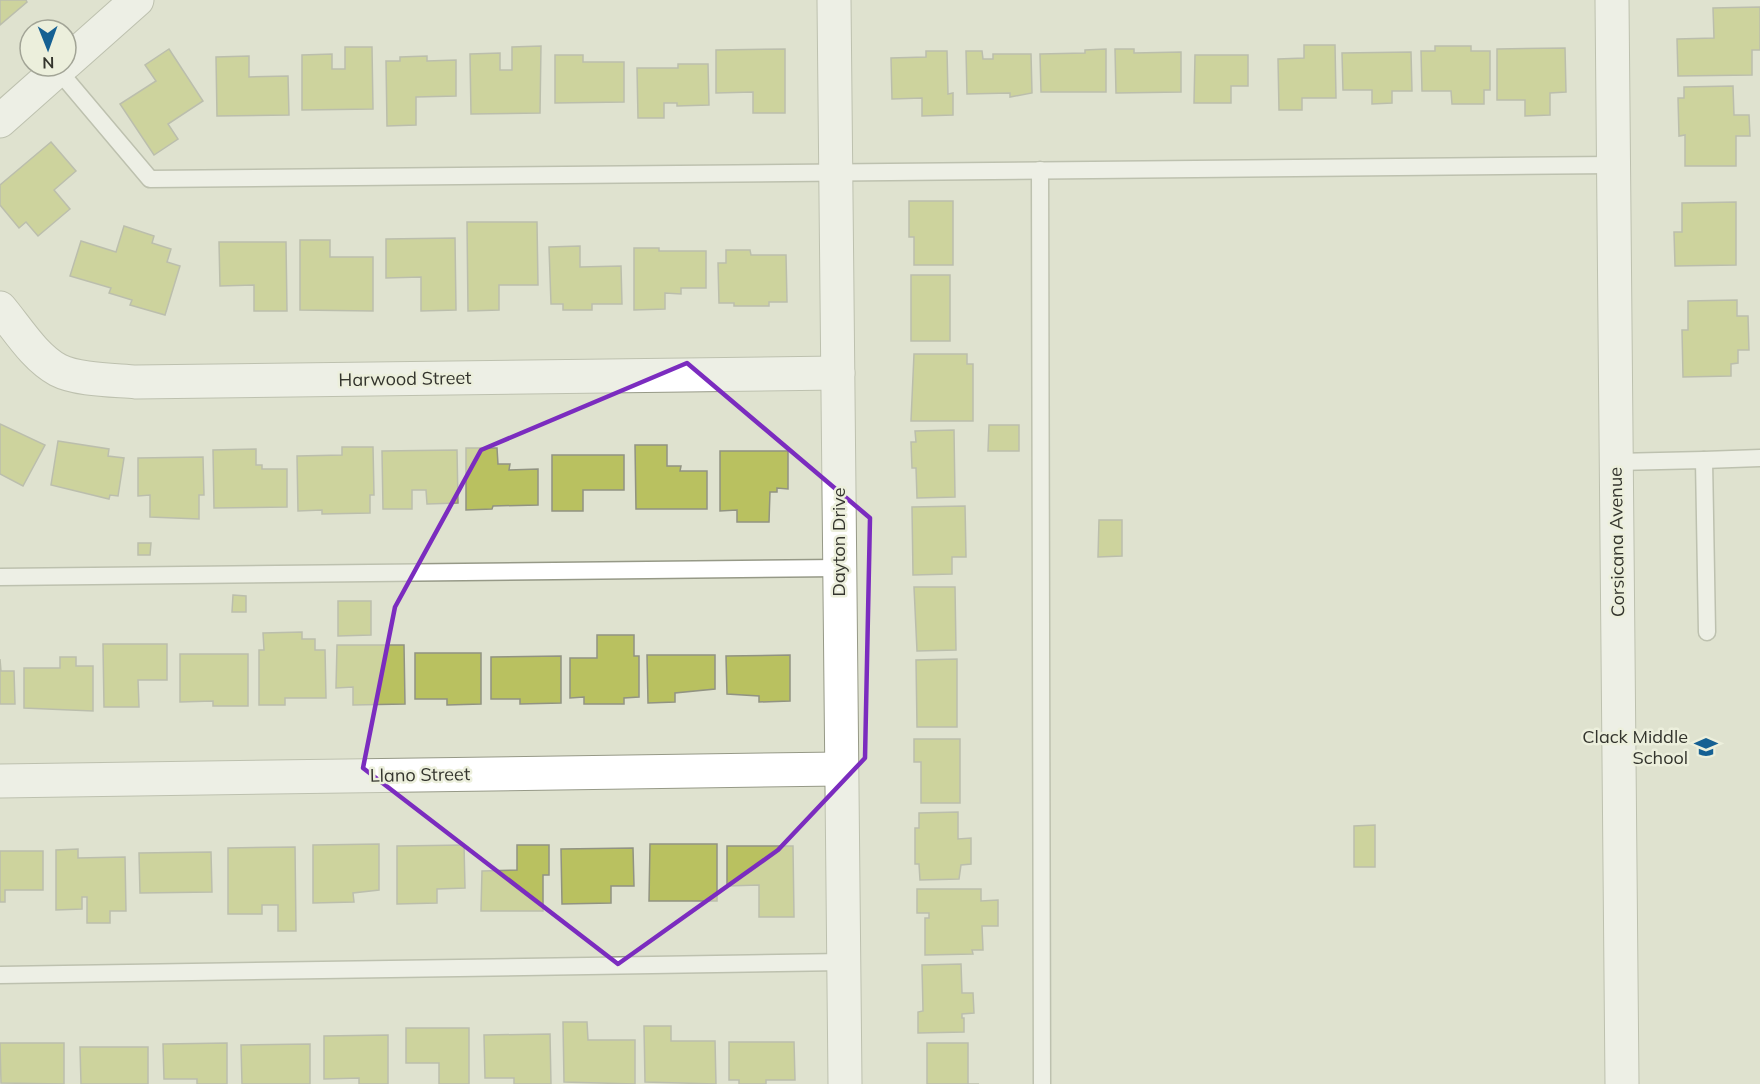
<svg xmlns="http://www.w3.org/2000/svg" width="1760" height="1084" viewBox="0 0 1760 1084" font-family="Mulish,sans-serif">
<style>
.building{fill:#b9c160;stroke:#919382;stroke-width:1.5}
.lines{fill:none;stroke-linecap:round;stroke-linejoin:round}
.service-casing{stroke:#969987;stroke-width:19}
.minor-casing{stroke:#969987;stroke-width:35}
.tertiary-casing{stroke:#969987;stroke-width:35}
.service{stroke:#fff;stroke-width:16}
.minor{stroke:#fff;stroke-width:33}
.tertiary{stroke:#fff;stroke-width:33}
.marked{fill:none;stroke:#7b2cbf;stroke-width:4.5;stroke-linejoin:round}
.labels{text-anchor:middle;stroke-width:5;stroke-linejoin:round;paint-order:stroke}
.street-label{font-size:18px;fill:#33342d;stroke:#ecefdc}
.poi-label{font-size:18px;fill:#33342d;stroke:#ecefdc;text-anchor:end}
</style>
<rect width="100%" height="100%" fill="#dfe2cf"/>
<g class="building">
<polygon points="0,0 26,0 27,2 0,25"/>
<polygon points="1760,7 1760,50 1752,50 1752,75 1678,76 1677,39 1714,38 1713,8"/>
<polygon points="1304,45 1335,45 1336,98 1302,98 1302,110 1279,110 1278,59 1304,58"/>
<polygon points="541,46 540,113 471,114 470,54 500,53 500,70 512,70 512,47"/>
<polygon points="1435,46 1471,46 1471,51 1490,51 1490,90 1484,90 1484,104 1452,104 1451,91 1422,91 1421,51 1435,51"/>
<polygon points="345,47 372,47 373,109 302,110 302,55 332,54 332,69 345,69"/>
<polygon points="1565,48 1566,92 1550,93 1550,115 1525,116 1525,100 1497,100 1497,49"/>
<polygon points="169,49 203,101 168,124 178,139 154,155 120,104 156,81 145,65"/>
<polygon points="785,49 785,113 753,113 753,92 716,93 716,50"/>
<polygon points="1106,49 1106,92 1041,92 1040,54 1085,53 1085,50"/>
<polygon points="1115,49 1134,49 1134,53 1181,52 1181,92 1116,93"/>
<polygon points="926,51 947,51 948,94 953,93 953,115 922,116 922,98 892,99 891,58 926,57"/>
<polygon points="966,51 982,51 983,59 993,59 993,54 1031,54 1032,93 1010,97 1010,93 967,94"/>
<polygon points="1411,52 1412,91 1392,91 1392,103 1372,104 1372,90 1343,90 1342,53"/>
<polygon points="555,55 583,55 583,62 624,62 624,102 555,103"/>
<polygon points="1195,55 1248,55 1248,86 1231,86 1231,103 1194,103"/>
<polygon points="249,56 249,77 288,76 289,115 217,116 216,57"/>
<polygon points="427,56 427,61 456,60 456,96 416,97 416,125 387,126 386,61 400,61 400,57"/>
<polygon points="678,64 708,64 709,105 677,106 677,103 664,103 664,118 638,118 637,68 678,68"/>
<polygon points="1733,86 1734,115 1749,115 1750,136 1736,136 1736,166 1685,166 1685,135 1679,136 1678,98 1684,98 1684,87"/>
<polygon points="51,142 76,171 54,190 70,209 38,236 26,222 19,228 0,205 0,185"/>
<polygon points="909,201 953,201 953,265 914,265 914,237 909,237"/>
<polygon points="1736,202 1736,265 1675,266 1674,232 1682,232 1682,203"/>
<polygon points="467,222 537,222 538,285 499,285 499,310 468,311"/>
<polygon points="124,226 154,236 152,243 171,249 167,262 180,266 165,315 130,305 132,300 109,293 111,288 70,276 81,241 116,252"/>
<polygon points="455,238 456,310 421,311 421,277 386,278 386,239"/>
<polygon points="300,240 330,240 330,257 373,257 373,311 300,310"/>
<polygon points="219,242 286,242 287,311 254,311 254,285 220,286"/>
<polygon points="580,246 580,267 621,266 622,304 592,304 592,310 563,310 563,304 551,304 549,247"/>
<polygon points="634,248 659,248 659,251 706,251 706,288 681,288 681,294 665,293 665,309 634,310"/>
<polygon points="726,250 750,250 751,255 786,255 787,302 769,302 769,306 734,306 734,303 719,303 718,263 726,263"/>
<rect x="911" y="275" width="39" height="66"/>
<polygon points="1737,300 1737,316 1748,316 1749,350 1738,350 1738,363 1731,364 1731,376 1683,377 1682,330 1688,330 1688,301"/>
<polygon points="914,354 967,354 967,364 973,364 973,421 911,421"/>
<polygon points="0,424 45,445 23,486 0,474"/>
<polygon points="989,425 1019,425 1019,451 988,451"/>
<polygon points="954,430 955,497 917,498 916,468 912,468 911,442 916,442 915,431"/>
<polygon points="58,441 109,449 108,456 124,458 118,496 110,495 109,499 51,485"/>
<polygon points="635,445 667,445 667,466 681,466 680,471 707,471 707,509 636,509"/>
<polygon points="342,447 373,447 374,495 370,495 370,513 322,514 322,510 298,511 297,456 342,455"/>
<polygon points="466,448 497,448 498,464 510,464 509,470 538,469 538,505 493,506 492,509 466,510"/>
<polygon points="256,449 256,465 262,465 262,469 287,469 287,507 214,508 213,450"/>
<polygon points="457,450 458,503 427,504 426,490 412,490 412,509 383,509 382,451"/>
<polygon points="720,451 788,451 788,489 777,488 777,492 770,492 769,522 737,522 737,510 720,511"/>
<polygon points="552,455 624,455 624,490 583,490 583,511 552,511"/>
<polygon points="203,457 204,495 199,495 199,519 150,517 150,495 138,496 138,458"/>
<polygon points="965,506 966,557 952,557 952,574 913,575 912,507"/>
<polygon points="1099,520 1122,520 1122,556 1098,557"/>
<polygon points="138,543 151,543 150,555 138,555"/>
<polygon points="914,587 955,587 956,650 917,651"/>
<polygon points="233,595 246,596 246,612 232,612"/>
<polygon points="338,601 371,601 371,635 338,636"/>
<polygon points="302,632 302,639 315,639 315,650 325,650 326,698 285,698 285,705 259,705 259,650 264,650 263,633"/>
<polygon points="597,635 634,635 634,656 639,656 639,697 624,698 624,704 584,704 584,697 570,698 570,658 597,658"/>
<polygon points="103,644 167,644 167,680 138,680 139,707 104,707"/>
<polygon points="337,645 404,645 405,704 353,705 353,687 336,688"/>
<polygon points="415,653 481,653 481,704 447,705 447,699 415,699"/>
<polygon points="180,654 248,654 248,706 213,706 213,701 180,702"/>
<polygon points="647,655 715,655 715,689 675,693 675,702 648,703"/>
<polygon points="790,655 790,701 759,702 759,696 727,694 726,656"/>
<polygon points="561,656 561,703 520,704 520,699 491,699 491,657"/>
<polygon points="60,657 76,657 76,666 93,666 93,711 24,708 24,668 60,668"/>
<polygon points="0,659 1,671 14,671 15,704 0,704"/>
<polygon points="957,659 957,727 917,727 916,660"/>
<polygon points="914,739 960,739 960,803 921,803 921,762 914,762"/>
<polygon points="958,812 958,839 971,838 971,864 961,865 959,879 920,880 919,864 915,864 915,828 919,828 919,813"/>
<polygon points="1375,825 1375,867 1354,867 1354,826"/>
<polygon points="379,844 379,890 353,893 354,902 313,903 313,845"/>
<polygon points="650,844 717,844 717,901 649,901"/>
<polygon points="464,845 465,888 437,889 437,903 397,904 397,846"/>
<polygon points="517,845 549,845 549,875 543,875 543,911 481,911 482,871 517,870"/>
<polygon points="727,846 793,846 794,917 759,917 759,885 727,886"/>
<polygon points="295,847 296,931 278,931 278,905 262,905 262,914 228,914 228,848"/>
<polygon points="633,848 634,886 611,886 611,903 562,904 561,849"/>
<polygon points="78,849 78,858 125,857 126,911 110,911 110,923 87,923 87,897 82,897 82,909 56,910 56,850"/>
<polygon points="0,851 43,851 43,890 5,890 5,902 0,902"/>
<polygon points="211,852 212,892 140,893 139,853"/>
<polygon points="917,889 981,889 981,901 998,900 998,926 982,926 983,950 972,950 973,954 925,955 925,918 929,918 929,913 917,913"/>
<polygon points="961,964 962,993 973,993 974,1013 962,1014 962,1018 964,1018 964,1032 918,1033 918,1012 923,1011 922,965"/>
<polygon points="563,1022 587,1022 588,1040 635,1040 635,1084 564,1082"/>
<polygon points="644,1026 671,1026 671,1041 715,1041 716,1084 645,1082"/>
<polygon points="406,1028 469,1028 469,1084 439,1084 439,1063 406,1063"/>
<polygon points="550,1034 551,1084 514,1084 514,1078 485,1078 484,1035"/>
<polygon points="388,1035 388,1084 359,1084 359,1078 324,1079 324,1036"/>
<polygon points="729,1042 794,1042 795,1080 766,1080 766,1084 739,1084 739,1080 729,1080"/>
<polygon points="0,1043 64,1043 64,1084 1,1083"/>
<polygon points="227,1043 227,1084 197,1084 197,1079 164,1079 163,1044"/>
<polygon points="927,1043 968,1043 968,1084 979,1084 927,1084"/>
<polygon points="310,1044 310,1084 242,1084 241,1045"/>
<polygon points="80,1047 148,1047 148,1084 81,1084"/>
</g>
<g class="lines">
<g class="service-casing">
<g id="service">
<polyline points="58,70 150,179 1614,165"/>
<polyline points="1040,170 1042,1084"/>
<polyline points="1704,460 1760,458"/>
<polyline points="1616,462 1704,460 1707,632"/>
<polyline points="0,577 839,568"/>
<polyline points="0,975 843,962"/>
</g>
</g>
<g class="minor-casing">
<g id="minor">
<polyline points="834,0 845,1084"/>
<polyline points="66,63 137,0"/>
<polyline points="0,121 62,66"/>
<path d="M0,308C17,328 34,357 58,370C77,380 114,380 136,382L838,373"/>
<polyline points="0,781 840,769"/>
</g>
</g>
<g class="tertiary-casing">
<polyline id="tertiary" points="1612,0 1622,1084"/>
</g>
<use href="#service" class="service"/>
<use href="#minor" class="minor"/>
<use href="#tertiary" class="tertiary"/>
</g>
<path d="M0 0H1760V1084H0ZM687,363L870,518L865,758L778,850L618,964L363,768L395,607L481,450Z" fill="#dfe2cf" fill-opacity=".55" fill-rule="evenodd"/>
<path class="marked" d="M687,363L870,518L865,758L778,850L618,964L363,768L395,607L481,450Z"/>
<defs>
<g id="school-bare" transform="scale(1.8)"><path d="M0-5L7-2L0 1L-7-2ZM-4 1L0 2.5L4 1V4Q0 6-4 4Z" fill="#156093" stroke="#ecefdc" stroke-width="2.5" paint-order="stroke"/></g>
</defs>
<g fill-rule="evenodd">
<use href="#school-bare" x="1706" y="747"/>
</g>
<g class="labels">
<g class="street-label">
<text transform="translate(405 379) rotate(-1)" y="6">Harwood Street</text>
<text transform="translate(839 542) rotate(-90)" y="6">Dayton Drive</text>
<text transform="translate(1617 542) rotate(-91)" y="6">Corsicana Avenue</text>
<text transform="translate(420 775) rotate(-1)" y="6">Llano Street</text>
</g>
<g class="poi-label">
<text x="1688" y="743">Clack Middle<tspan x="1688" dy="21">School</tspan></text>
</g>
</g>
<g transform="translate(48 48) rotate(179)"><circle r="28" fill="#ecefdc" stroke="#a2a496" stroke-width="1.5"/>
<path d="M0-4.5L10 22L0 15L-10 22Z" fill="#156093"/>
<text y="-9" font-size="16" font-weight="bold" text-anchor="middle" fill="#33342d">N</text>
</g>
</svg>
